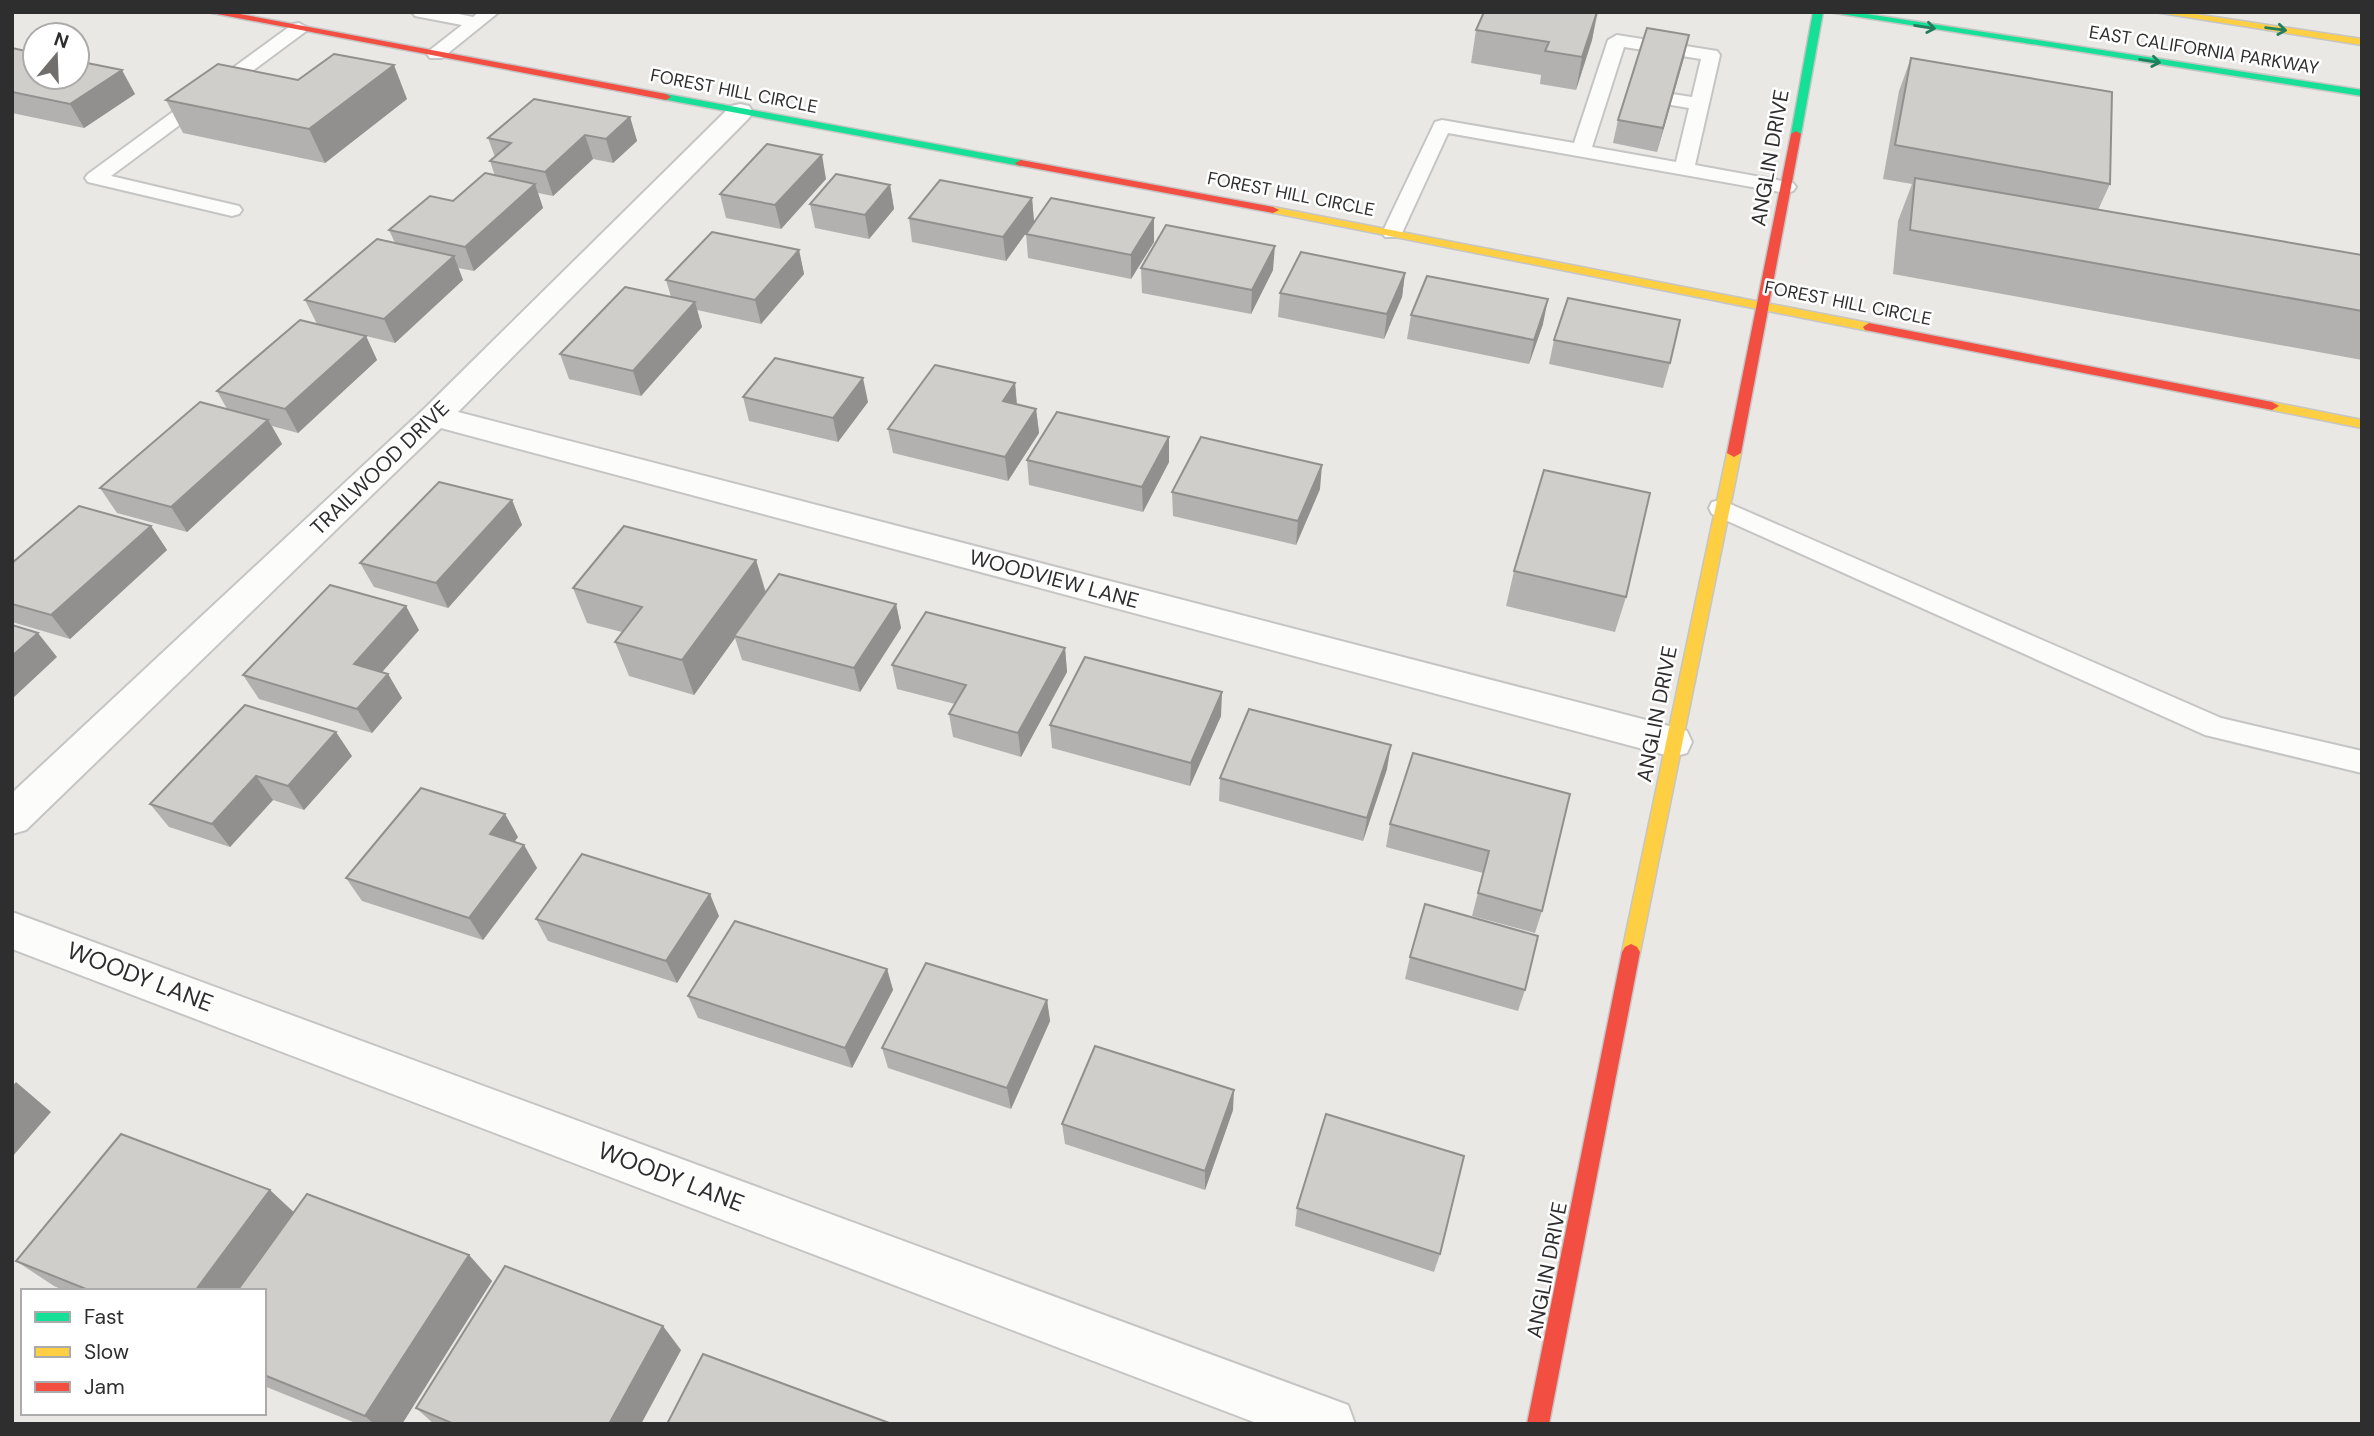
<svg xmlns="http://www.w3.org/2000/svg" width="2374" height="1436" viewBox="0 0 2374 1436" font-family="'DM Sans',sans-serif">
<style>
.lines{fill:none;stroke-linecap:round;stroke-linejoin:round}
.lane-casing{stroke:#c5c5c5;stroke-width:4}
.street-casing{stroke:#c5c5c5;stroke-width:4}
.fast-casing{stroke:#c5c5c5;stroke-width:3}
.slow-casing{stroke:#c5c5c5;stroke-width:3}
.jam-casing{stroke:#c5c5c5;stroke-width:3}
.lane{fill:#fcfcfb;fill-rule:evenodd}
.street{fill:#fcfcfb;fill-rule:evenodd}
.fast{fill:#16e098;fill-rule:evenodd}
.slow{fill:#ffcf43;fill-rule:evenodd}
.jam{fill:#f24e42;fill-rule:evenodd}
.wall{fill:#b3b1af}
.shaded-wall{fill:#92908e}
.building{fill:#d0cecb;stroke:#92908e;stroke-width:2}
.oneway{stroke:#237e5e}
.labels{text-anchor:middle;stroke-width:5;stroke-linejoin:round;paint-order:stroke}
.far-street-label{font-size:18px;fill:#2e2e2e;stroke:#fff}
.street-label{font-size:21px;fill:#2e2e2e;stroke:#fff}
.near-street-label{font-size:24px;fill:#2e2e2e;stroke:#fff}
</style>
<rect width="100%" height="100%" fill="#eae8e5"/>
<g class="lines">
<g class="lane-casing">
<g id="lane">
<polygon points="412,12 449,12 473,17 479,12 499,12 442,58 430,58 427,54 430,50 462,25 415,16"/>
<polygon points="299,23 308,28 305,32 111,176 239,206 242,210 239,214 232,216 88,182 85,178 88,174 293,24"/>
<path d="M1617,35L1717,51L1720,55L1695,165L1793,183L1796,187L1793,191L1786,193L1448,133L1402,233L1399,237H1385L1382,233L1435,122L1442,120L1574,143L1608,40ZM1624,47L1701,59L1692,97L1672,94L1663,100L1665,104L1689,108L1676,162L1592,147Z"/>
<polygon points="1721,500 2221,718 2362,751 2362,773 2205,735 1712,514 1709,508 1712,502"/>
</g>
</g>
<g class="street-casing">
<g id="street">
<polygon points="740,104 749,106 753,112 749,118 458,412 1673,727 1687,731 1692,742 1687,753 1673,757 441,428 26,830 12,834 12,793 424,409 731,106"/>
<polygon points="12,912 1329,1398 1348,1405 1355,1424 1259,1424 12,949"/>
</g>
</g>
<g class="fast-casing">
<g id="fast">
<polygon points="1813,12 1823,12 1801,134 1796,137 1791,134"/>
<polygon points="1828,12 1854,12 2362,90 2362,96"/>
<polygon points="666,94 1021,160 1027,163 1021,166 662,99 661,97"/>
</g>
</g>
<g class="slow-casing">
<g id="slow">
<polygon points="2155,12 2182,12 2362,39 2362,45"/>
<polygon points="1273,207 1869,323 1875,327 1869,331 1269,212 1267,210"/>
<polygon points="2272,402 2362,420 2362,428 2267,409 2265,406"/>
<polygon points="1734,449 1741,453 1640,952 1637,957 1631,960 1625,957 1622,952 1727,453"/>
</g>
</g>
<g class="jam-casing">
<g id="jam">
<polygon points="207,12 229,12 666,94 671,97 666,100"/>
<polygon points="1796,131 1801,134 1741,453 1734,457 1727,453 1791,134"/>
<polygon points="1021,160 1273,207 1279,210 1273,213 1017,165 1015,163"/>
<polygon points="1869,323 2272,402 2279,406 2272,410 1865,330 1863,327"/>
<polygon points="1631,944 1637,947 1640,952 1549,1424 1527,1424 1622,952 1625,947"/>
</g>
</g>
<use href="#lane" class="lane"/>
<use href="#street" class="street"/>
<use href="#fast" class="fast"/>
<use href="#slow" class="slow"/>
<use href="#jam" class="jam"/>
</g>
<g class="wall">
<polygon points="1484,12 1598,12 1592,40 1576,90 1540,84 1541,75 1471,63 1476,30"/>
<polygon points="1689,35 1657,152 1613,143 1618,120"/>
<polygon points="12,48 135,94 84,128 12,113"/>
<polygon points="1911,58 2110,184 2098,210 2362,255 2362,360 1893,274 1898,221 1912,184 1883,179 1899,91"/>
<polygon points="298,80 407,99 325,163 183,133 166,100"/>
<polygon points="630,117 637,141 613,163 593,159 553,196 538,193 543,208 474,271 458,268 463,280 395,343 366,336 377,360 298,433 272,426 282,444 187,532 117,513 100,488 227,409 217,391 317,324 305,300 395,243 389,230 453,201 495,176 490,161 495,157 488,138"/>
<polygon points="826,179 781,229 726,218 720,194"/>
<polygon points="890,185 894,209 869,239 815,228 810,204"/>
<polygon points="1032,198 1034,222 1006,261 912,242 909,218"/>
<polygon points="1026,234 1154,242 1131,279 1028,258"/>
<polygon points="799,250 804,274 761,324 697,310 702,327 641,396 569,379 560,354 671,297 666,280"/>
<polygon points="1141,268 1273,270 1251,314 1142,293"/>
<polygon points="1405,273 1402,297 1384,339 1278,317 1280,293"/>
<polygon points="1411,315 1543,324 1529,364 1407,339"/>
<polygon points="1554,340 1670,363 1663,388 1549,364"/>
<polygon points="1015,383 1017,404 1036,409 1039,433 1008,481 893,453 888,429"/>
<polygon points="743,397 868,402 838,442 749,421"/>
<polygon points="1027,460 1169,462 1143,512 1029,485"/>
<polygon points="1320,489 1296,545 1173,516 1172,492"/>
<polygon points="512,500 522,525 448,608 374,587 360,563"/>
<polygon points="151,526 167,550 70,639 12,622 12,563"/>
<polygon points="756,560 766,592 896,604 901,628 860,692 742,660 735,638 694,695 629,676 615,642 622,632 587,623 573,588"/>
<polygon points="1514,571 1626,597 1615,632 1506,606"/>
<polygon points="419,630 382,672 388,674 402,698 372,733 259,699 243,675"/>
<polygon points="1065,648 1067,672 1021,757 953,737 949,714 955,704 897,689 892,665"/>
<polygon points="245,705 352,756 304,810 273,800 230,847 169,827 150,804"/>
<polygon points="1221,716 1190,786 1052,748 1050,725"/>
<polygon points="1413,753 1542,911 1535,933 1472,916 1483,873 1386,847 1390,824"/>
<polygon points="1387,769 1363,841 1219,801 1220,778"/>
<polygon points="518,837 514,842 524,845 537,868 483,940 362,901 346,878"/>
<polygon points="719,916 677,983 548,941 536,919"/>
<polygon points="1410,957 1525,990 1518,1011 1405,979"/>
<polygon points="887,969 893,990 852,1068 698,1018 688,996"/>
<polygon points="1047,1000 1050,1021 1011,1109 888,1068 882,1048"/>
<polygon points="1233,1110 1205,1190 1065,1144 1062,1124"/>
<polygon points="1297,1208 1440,1254 1434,1272 1295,1226"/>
<polygon points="294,1212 469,1255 492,1281 402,1424 358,1424 264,1386 264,1291 65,1291 54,1286 16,1261"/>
<polygon points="681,1350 641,1424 434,1424 416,1408"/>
</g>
<g class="shaded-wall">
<polygon points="1597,12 1592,40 1576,90 1582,57"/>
<polygon points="1689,35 1684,58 1657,152 1663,128"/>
<polygon points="394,65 407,99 325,163 309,129"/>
<polygon points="122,70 135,94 84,128 70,104"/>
<polygon points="630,117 637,141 613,163 606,139"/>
<polygon points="585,135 593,159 553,196 545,172"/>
<polygon points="822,155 826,179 781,229 775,205"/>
<polygon points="535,184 543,208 474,271 465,247"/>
<polygon points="890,185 894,209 869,239 865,215"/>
<polygon points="1032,198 1034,222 1006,261 1003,237"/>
<polygon points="1154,218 1154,242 1131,279 1131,255"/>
<polygon points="1275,246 1273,270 1251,314 1252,290"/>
<polygon points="799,250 804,274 761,324 755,300"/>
<polygon points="454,256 463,280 395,343 384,319"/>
<polygon points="1405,273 1402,297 1384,339 1387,314"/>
<polygon points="1548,299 1543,324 1529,364 1534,340"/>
<polygon points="695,302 702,327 641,396 633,371"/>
<polygon points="366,336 377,360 298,433 285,409"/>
<polygon points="863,378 868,402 838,442 833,418"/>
<polygon points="1015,383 1017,408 1003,401"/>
<polygon points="1036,409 1039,433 1008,481 1005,457"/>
<polygon points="268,420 282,444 187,532 171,507"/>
<polygon points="1169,437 1169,462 1143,512 1142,487"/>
<polygon points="1322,465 1320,489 1296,545 1298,521"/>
<polygon points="512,500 522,525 448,608 436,583"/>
<polygon points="151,526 167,550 70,639 51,615"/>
<polygon points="756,560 766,595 734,636 735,638 694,695 682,660"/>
<polygon points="896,604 901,628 860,692 854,668"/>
<polygon points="406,606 419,630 368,688 354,664"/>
<polygon points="38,633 57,657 12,699 12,656"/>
<polygon points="1065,648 1067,672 1021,757 1018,733"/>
<polygon points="388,674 402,698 372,733 357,709"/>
<polygon points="1222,692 1221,716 1190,786 1191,763"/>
<polygon points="336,732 352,756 304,810 288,786"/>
<polygon points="1391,745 1387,769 1363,841 1367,818"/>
<polygon points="256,776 273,800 230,847 212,824"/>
<polygon points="505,814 518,837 503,857 490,834"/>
<polygon points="524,845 537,868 483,940 469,918"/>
<polygon points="710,894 719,916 677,983 666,961"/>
<polygon points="887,969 893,990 852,1068 845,1048"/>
<polygon points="1047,1000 1050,1021 1011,1109 1007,1088"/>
<polygon points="16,1082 51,1112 12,1157 12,1087"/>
<polygon points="1234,1090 1233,1110 1205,1190 1205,1171"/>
<polygon points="270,1190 299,1217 246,1291 195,1291"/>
<polygon points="469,1255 492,1281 402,1424 374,1424 365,1416"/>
<polygon points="663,1326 681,1350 641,1424 609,1424"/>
</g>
<g class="building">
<polygon points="1484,12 1597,12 1582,57 1545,51 1549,42 1476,30"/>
<polygon points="1647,28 1689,35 1663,128 1618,120"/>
<polygon points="12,48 35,53 35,77 77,77 77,61 122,70 70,104 12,92"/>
<polygon points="334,54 394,65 309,129 166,100 218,64 298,80"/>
<polygon points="1911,58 2112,92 2110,184 1895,145"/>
<polygon points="534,99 630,117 606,139 585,135 545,172 490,161 511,143 488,138"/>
<polygon points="767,144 822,155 775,205 720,194"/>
<polygon points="485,173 535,184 465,247 389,230 430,196 453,201"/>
<polygon points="836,174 890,185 865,215 810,204"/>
<polygon points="1915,178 2362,255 2362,311 1910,230"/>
<polygon points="940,180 1032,198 1003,237 909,218"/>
<polygon points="1051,198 1154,218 1131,255 1026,234"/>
<polygon points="1166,225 1275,246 1252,290 1141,268"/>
<polygon points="712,232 799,250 755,300 666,280"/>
<polygon points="377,239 454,256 384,319 305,300"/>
<polygon points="1301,252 1405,273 1387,314 1280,293"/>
<polygon points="1427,276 1548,299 1534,340 1411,315"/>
<polygon points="625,287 695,302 633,371 560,354"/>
<polygon points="1568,298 1680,320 1670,363 1554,340"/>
<polygon points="300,320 366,336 285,409 217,391"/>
<polygon points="775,358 863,378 833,418 743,397"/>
<polygon points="935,365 1015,383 1003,401 1036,409 1005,457 888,429"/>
<polygon points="200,402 268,420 171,507 100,488"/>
<polygon points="1057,412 1169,437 1142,487 1027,460"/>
<polygon points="1201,437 1322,465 1298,521 1172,492"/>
<polygon points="1544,470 1650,493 1626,597 1514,571"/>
<polygon points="439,482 512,500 436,583 360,563"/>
<polygon points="79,506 151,526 51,615 12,604 12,563"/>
<polygon points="624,526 756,560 682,660 615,642 642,607 573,588"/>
<polygon points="779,574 896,604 854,668 734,636"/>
<polygon points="330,585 406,606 354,664 388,674 357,709 243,675"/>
<polygon points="926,612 1065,648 1018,733 949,714 966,685 892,665"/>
<polygon points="12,625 38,633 12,656"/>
<polygon points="1085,657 1222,692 1191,763 1050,725"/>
<polygon points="245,705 336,732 288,786 256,776 212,824 150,804"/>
<polygon points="1249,709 1391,745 1367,818 1220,778"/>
<polygon points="1413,753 1570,794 1542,911 1478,893 1489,851 1390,824"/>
<polygon points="421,788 505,814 490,834 524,845 469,918 346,878"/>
<polygon points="582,854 710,894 666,961 536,919"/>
<polygon points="1425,904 1538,936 1525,990 1410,957"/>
<polygon points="735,921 887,969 845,1048 688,996"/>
<polygon points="926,963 1047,1000 1007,1088 882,1048"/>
<polygon points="1095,1046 1234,1090 1205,1171 1062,1124"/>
<polygon points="1326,1114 1464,1156 1440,1254 1297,1208"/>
<polygon points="121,1134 270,1190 195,1291 91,1291 16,1261"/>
<polygon points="307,1194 469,1255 365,1416 264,1375 264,1291 237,1291"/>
<polygon points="505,1266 663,1326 609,1424 454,1424 416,1408"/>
<polygon points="703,1354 892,1424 667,1424"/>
</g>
<defs><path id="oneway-shaft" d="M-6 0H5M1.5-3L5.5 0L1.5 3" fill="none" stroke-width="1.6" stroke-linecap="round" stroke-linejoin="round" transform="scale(1.75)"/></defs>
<g class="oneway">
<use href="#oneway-shaft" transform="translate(1925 27) rotate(9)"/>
<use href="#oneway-shaft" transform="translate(2276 29) rotate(8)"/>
<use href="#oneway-shaft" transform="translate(2150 61) rotate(9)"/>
</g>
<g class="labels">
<g class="far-street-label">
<text transform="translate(2204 50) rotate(9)" y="6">EAST CALIFORNIA PARKWAY</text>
<text transform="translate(734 91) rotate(11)" y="6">FOREST HILL CIRCLE</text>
<text transform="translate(1291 194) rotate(11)" y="6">FOREST HILL CIRCLE</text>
<text transform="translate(1848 303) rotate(11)" y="6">FOREST HILL CIRCLE</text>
</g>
<g class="street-label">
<text transform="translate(1770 158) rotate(-80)" y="7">ANGLIN DRIVE</text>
<text transform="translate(380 468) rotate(-44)" y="7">TRAILWOOD DRIVE</text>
<text transform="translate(1054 579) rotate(15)" y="7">WOODVIEW LANE</text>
<text transform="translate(1657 714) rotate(-79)" y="7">ANGLIN DRIVE</text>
<text transform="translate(1547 1270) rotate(-79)" y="7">ANGLIN DRIVE</text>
</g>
<g class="near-street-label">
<text transform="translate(140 977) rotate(21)" y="8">WOODY LANE</text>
<text transform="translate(671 1177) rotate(21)" y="8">WOODY LANE</text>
</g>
</g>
<rect width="2374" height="1436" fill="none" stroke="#2e2e2e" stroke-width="28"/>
<rect x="21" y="1289" width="245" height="126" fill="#ffffff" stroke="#ababab" stroke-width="2"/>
<rect x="35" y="1312" width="35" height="10" fill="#16e098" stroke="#ababab" stroke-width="2"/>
<text x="84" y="1324" font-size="21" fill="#2e2e2e">Fast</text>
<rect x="35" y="1347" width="35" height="10" fill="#ffcf43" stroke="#ababab" stroke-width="2"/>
<text x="84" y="1359" font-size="21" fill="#2e2e2e">Slow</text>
<rect x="35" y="1382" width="35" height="10" fill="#f24e42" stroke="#ababab" stroke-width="2"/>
<text x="84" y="1394" font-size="21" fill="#2e2e2e">Jam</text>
<g transform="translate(56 56) rotate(19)"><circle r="33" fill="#ffffff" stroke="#ababab" stroke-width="2"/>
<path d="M0-5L12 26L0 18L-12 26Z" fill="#706f6e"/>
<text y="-10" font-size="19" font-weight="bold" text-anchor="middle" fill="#2e2e2e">N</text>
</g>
</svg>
